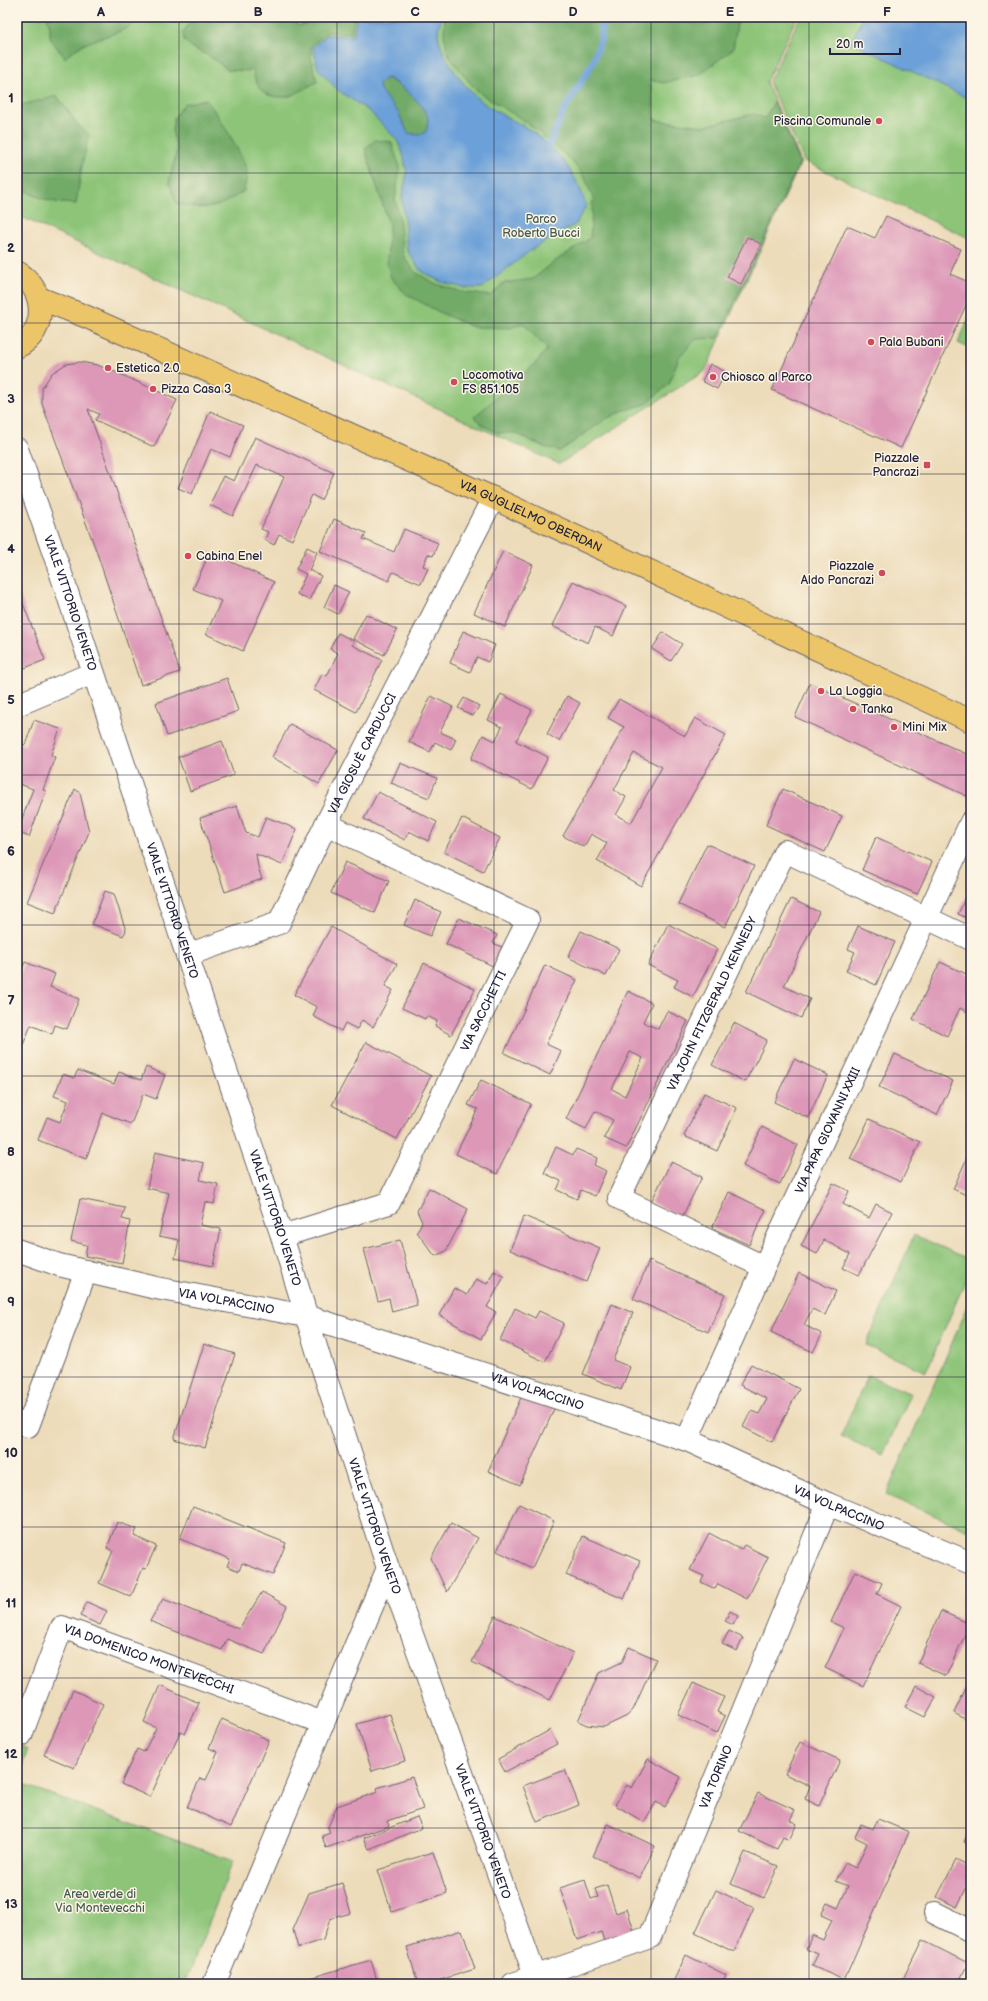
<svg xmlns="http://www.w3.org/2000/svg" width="988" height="2001" viewBox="0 0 988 2001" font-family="'Balsamiq Sans',sans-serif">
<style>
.green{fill:#8dc478;stroke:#58735a}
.forest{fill:#72aa68;stroke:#4a6652}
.water{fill:#6ca0d8;stroke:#47618a;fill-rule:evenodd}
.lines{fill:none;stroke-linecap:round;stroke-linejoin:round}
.stream{stroke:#6ca0d8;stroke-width:7}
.building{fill:#dd98b8;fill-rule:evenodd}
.minor-casing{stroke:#696367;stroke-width:24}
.major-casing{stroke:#696367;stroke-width:24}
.minor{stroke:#fff;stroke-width:22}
.major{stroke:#edc569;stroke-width:22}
.grid{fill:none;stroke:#22223b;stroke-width:1;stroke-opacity:0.55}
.poi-dot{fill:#d1495b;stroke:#fcf5e5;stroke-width:1.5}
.labels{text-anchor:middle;stroke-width:3;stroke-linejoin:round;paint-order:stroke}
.poi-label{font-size:12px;fill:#22223b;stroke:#fcf5e5;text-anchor:start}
.park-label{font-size:12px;fill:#475b50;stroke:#fcf5e5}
.street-label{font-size:12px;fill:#22223b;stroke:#fcf5e5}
.neatline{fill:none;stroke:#22223b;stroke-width:1.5}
.grid-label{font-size:13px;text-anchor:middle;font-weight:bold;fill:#22223b}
</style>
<rect width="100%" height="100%" fill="#fcf5e5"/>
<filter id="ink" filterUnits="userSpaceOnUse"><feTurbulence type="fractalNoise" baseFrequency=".025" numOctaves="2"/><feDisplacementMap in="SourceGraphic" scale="8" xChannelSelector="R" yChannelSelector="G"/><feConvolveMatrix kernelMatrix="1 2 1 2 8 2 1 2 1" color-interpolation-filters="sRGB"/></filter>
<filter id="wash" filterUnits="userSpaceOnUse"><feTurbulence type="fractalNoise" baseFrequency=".012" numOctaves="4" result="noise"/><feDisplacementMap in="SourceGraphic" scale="16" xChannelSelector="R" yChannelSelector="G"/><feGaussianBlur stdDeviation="0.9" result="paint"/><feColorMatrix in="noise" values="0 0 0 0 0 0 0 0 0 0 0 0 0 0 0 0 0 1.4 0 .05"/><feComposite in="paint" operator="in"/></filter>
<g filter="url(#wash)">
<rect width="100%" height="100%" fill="#eddcba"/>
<g class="green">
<polygon points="17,17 797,17 766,82 801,162 705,371 559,464 17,215"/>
<polygon points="800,17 971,17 971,239 804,161 769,82"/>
<polygon points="971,314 971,349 958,343"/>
<polygon points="914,1235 971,1260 971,1268 926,1372 866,1345"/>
<polygon points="971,1299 971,1531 886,1495"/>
<polygon points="868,1375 911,1394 883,1455 841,1436"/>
<polygon points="17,1744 28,1749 17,1781"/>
<polygon points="17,1782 233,1861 185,1984 17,1984"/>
</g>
<g class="forest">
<path d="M47,17H143C120,39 86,35 65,58L50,38V27Z"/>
<path d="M195,17H289L299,26L320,17H355L351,33L328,32L311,46V58L317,82C308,86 295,96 285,97C264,98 256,89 253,70L247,71L228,70L209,56L193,48L184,40L183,32Z"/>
<path d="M445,17H505C518,21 530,22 542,17H737L738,19L733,49L699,75L663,83L650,80L655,120L704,126L753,114L765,118L774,102L800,162L718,338L696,339L679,357L669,384L646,404L622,411L606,419L560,451L544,447L515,433H498L484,426L474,417L536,363L547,349L523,323L511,328L473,327L441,313L406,294L391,278L387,262L389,225L365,149L375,140L391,142L400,167L395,199L399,216L403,255L415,272L436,284L462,292L491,296L503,283L533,279L554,262L590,238L593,198L585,178L572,161L528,123L481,94L470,83L449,56L444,35Z"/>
<path d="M387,78C400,85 425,103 428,119C428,122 427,128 426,132L419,135L408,133L398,112L379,90V83Z"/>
<path d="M57,96L80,127L89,134L81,171L76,204C51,203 38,199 17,185V106Z"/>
<path d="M206,99C215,110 246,159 247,173C247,178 245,186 244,191C216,209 209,211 177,204L169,182L177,150L172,130L174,118L184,104Z"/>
</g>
<g class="water">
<path d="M357,17H442C441,22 438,27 438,32C438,52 465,89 481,101C498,115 521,122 538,136C562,155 578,177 586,206L576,224L534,248L482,288H463L439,281L420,270L407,250L402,197L407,173L403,154L397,140L369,111L339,91L318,69L313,47L327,35L353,36ZM387,78C400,84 425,104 428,119C428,122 427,128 426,132L419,135L408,133L398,112L380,90L379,83Z"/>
<polygon points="863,17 963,17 971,21 971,100 851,42"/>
</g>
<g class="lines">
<polyline class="stream" points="549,145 563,112 593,62 601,38 603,17"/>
</g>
<g id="blocks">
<g class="building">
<polygon points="886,216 961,249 950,274 971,283 971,294 901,448 772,390 847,226 875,238"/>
<polygon points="747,237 761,244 741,284 727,277"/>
<polygon points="80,362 97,365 118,373 177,400 154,447 95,420 99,414 88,409 180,672 141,685 96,550 42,404 42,388 52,373 66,364"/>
<polygon points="710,364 726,372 717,389 702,381"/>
<polygon points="210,411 243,425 230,457 211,449 192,494 178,488"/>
<polygon points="255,437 334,473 321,500 312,495 292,540 279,534 274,545 265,540 268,532 261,529 284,477 257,465 233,516 210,505 223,476 234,481"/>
<polygon points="334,519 366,533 363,539 394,552 404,529 438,543 433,556 428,554 423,566 428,568 421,584 393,572 389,581 320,551"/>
<polygon points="307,547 317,552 309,570 321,576 309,600 297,594 306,574 296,569"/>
<polygon points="503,551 533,565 505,627 474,613"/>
<polygon points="210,552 274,582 243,651 206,634 221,601 193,589"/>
<polygon points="573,581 626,606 613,636 595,627 588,643 552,626"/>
<polygon points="334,585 349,592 338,614 324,607"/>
<polygon points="17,588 45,660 17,671"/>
<polygon points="366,614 397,630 384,655 353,639"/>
<polygon points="463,631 495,645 488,662 477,657 470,672 450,663"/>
<polygon points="663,632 682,644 671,661 652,649"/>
<polygon points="338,633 354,641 352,645 382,660 356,712 314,690 322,674 327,676 338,653 330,649"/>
<polygon points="227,678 238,711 167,736 156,703"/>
<polygon points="810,683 971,756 971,798 795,717"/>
<polygon points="501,694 532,710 516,741 548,757 532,789 471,759 483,735 495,741 502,727 488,720"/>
<polygon points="431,696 453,707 440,732 456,739 451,750 435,742 430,752 409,742"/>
<polygon points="567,696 580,703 559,741 547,734"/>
<polygon points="464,698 479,706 473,716 458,708"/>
<path d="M619,699L685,736L695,718L726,735L641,886L597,861L607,843L591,834L584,847L563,836L624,727L608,718ZM634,753L662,767L631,823L616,815L626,797L614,790Z"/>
<polygon points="34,720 60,729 51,755 55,757 43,790 46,791 29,837 17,832 33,789 17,783 17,743 25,745"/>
<polygon points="290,724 338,750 319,784 272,757"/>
<polygon points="222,741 234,775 190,791 178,757"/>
<polygon points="400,763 437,778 429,798 391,783"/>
<polygon points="75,789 80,793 89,832 55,913 27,902"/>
<polygon points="783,789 842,816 825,852 766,825"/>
<polygon points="378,792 437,822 428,841 409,831 405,840 364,819"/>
<polygon points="237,806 246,833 258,837 266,817 297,829 282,865 256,854 258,867 262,879 225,892 200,818"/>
<polygon points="462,818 500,838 483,871 444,852"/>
<polygon points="876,837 932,862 917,894 862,870"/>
<polygon points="707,844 754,866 725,927 678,904"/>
<polygon points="345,862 389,881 375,913 331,893"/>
<polygon points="971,886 971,920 958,914"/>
<polygon points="105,891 114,894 126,931 123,936 92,924"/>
<polygon points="791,899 819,912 784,986 810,999 801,1018 746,992"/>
<polygon points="415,900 441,912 430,936 404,925"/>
<polygon points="459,918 497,935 493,943 502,947 493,966 446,944"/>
<polygon points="668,924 717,949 693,997 674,987 678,980 648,965"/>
<polygon points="858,926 895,942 876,985 846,971 855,952 848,949"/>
<polygon points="331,927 397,964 385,986 393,990 373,1027 362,1020 357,1029 345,1023 341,1031 313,1016 317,1007 294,995"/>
<polygon points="581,931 619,949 606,976 568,957"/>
<polygon points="25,962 55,974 50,987 79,999 67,1029 55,1025 52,1034 31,1025 17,1060 17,973 20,974"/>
<polygon points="940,962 971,976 971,1014 960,1008 947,1036 913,1019"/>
<polygon points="424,963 475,989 451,1035 435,1026 437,1021 427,1016 425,1019 402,1008"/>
<polygon points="545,965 577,980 546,1044 561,1051 550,1075 504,1053"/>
<path d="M628,991L652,1003L643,1022L658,1029L667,1011L688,1021L626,1148L604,1138L613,1120L595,1111L586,1129L566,1119ZM630,1052L643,1058L625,1096L612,1089Z"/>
<polygon points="734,1023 767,1040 745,1082 712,1065"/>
<polygon points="366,1042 431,1076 397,1139 332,1105"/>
<polygon points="895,1054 953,1081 937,1115 879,1087"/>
<polygon points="794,1059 828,1075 808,1118 774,1102"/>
<polygon points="146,1067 165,1075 156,1099 143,1094 131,1124 103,1113 86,1159 38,1140 47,1117 60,1122 68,1101 54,1096 63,1074 74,1078 78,1070 114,1084 119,1072 141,1080"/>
<polygon points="481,1080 531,1104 497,1174 456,1154 478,1109 468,1105"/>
<polygon points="704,1093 737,1108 717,1151 684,1136"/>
<polygon points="869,1119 920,1142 901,1182 850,1159"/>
<polygon points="762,1127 798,1145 780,1184 743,1166"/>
<polygon points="556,1147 573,1155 576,1149 597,1158 594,1165 606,1171 595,1196 581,1190 577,1199 557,1190 561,1181 544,1173"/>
<polygon points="971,1149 971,1197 953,1189"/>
<polygon points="155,1152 204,1163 200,1180 218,1184 214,1204 205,1202 200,1225 221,1229 213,1266 175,1258 179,1240 159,1236 169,1193 147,1188"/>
<polygon points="671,1162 702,1177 682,1217 651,1202"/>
<polygon points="833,1183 849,1191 843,1204 869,1218 876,1204 892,1212 859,1275 843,1268 850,1254 824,1240 817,1254 801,1246"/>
<polygon points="429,1188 468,1209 446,1251 435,1256 417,1232 422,1222 417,1211"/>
<polygon points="729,1192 766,1210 749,1245 712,1228"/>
<polygon points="80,1199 125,1208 122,1219 130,1221 122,1263 85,1256 87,1245 71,1241"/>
<polygon points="524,1216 600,1248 586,1282 510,1250"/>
<polygon points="400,1240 417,1305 392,1312 389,1298 378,1301 364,1249"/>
<polygon points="649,1261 725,1294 708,1332 633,1299"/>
<polygon points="494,1271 504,1277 487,1307 496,1312 481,1339 439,1315 454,1288 467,1295 476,1279 487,1284"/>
<polygon points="799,1273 836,1291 825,1315 812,1309 804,1325 822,1334 813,1352 771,1332"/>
<polygon points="612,1304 633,1313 613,1360 630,1367 621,1390 583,1374"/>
<polygon points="515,1308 535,1318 539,1311 564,1323 545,1362 500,1340"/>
<polygon points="204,1344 235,1354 205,1448 174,1439"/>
<polygon points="751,1364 799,1389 772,1442 743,1427 751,1411 759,1414 767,1399 740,1385"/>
<polygon points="523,1393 555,1407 520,1485 488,1471"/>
<polygon points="519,1504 554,1521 532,1568 497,1551"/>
<polygon points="193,1506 286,1543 273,1575 242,1563 239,1571 227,1566 230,1559 180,1539"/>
<polygon points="117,1522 137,1529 134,1536 156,1546 146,1569 143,1568 131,1597 99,1583 113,1551 107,1548"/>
<polygon points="451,1523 478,1538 447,1592 431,1558"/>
<polygon points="709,1533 741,1550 744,1545 768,1557 747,1599 718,1584 715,1589 701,1582 704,1576 690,1570"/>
<polygon points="583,1536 640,1561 624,1599 566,1575"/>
<polygon points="855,1571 882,1583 877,1594 901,1606 863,1686 825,1668 844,1628 831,1622"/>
<polygon points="262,1592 287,1606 264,1654 227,1639 222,1650 150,1621 163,1599 239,1629"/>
<polygon points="87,1602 107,1611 100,1625 80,1616"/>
<polygon points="730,1611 738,1616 733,1625 725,1621"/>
<polygon points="941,1611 970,1624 946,1676 918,1663"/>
<polygon points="495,1616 573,1653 550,1700 472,1662"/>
<polygon points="729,1631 743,1638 737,1651 722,1644"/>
<polygon points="629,1647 656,1659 633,1710 627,1716 604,1727 587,1725 578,1721 599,1673 622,1662"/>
<polygon points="971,1678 971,1722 954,1713"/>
<polygon points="693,1683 724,1697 717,1712 725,1716 717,1733 678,1715"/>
<polygon points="160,1685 199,1703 185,1734 180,1732 150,1797 121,1784 137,1749 144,1752 156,1728 144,1722"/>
<polygon points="916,1686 936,1697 925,1717 905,1707"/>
<polygon points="73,1690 103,1704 74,1768 44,1755"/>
<polygon points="390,1714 405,1761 372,1771 357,1724"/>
<polygon points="222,1719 269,1740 231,1827 187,1807 200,1778 206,1780 218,1752 209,1748"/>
<polygon points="550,1730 557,1744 505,1772 498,1759"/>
<polygon points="800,1742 840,1760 819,1806 805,1799 810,1786 785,1774"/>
<polygon points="648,1759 681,1777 665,1807 656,1802 644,1822 615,1805 627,1785 632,1788"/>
<polygon points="565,1770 579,1805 537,1822 523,1786"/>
<polygon points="412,1777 423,1809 387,1821 389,1826 326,1848 322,1836 330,1833 328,1827 337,1806 378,1792 377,1788"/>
<polygon points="758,1793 795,1810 790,1820 797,1824 789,1840 783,1837 777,1849 739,1831"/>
<polygon points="417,1817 422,1828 369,1849 364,1838"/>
<polygon points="878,1819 909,1832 844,1980 812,1966 818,1954 806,1949 812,1935 823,1940 832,1920 821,1915 827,1903 838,1908 848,1886 836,1881 845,1863 856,1868 867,1843 855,1837 861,1824 873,1829"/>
<polygon points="608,1824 655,1846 640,1878 593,1856"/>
<polygon points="971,1827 971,1845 964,1842"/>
<polygon points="433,1852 447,1893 392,1912 378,1870"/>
<polygon points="745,1852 778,1866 764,1898 731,1884"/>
<polygon points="956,1860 971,1868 971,1879 957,1907 937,1897"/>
<polygon points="585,1880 591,1899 598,1897 595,1889 607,1885 616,1913 627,1909 635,1934 605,1944 601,1932 577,1940 560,1888"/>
<polygon points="342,1883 351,1913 330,1919 323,1940 298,1948 293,1930 309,1893"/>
<polygon points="716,1890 754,1908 734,1952 695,1933"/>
<polygon points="462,1930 475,1969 440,1980 442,1984 418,1984 407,1947"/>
<polygon points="922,1940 968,1963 958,1984 913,1984 903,1979"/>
<polygon points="686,1955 726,1975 721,1984 672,1984"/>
<polygon points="371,1960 378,1984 297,1984 296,1982"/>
</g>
</g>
</g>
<g filter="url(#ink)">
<use href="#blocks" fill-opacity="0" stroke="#696367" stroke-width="1"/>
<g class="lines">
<g class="minor-casing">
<g id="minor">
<path id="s1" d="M17,449L59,568L187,955L282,1236L320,1360L388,1568L538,1984"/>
<polyline points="17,705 93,673"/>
<path id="s2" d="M187,955L279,923L326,824L493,498"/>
<path id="s3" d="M282,1236L389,1203L528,920L326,824"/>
<path id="s4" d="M17,1250L59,1265L156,1288L306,1316L687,1440L828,1504L971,1563"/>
<path id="s5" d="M764,1267L619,1198L785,851L971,939"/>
<polyline points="17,1422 28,1426 86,1271"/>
<path id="s6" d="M687,1440L764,1267L971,822"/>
<path id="s7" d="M21,1735L62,1627L323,1723"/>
<polyline points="935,1913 971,1931"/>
<polyline points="214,1984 388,1568"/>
<path id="s8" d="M513,1984L650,1937L828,1504"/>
</g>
</g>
<g class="major-casing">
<g id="major">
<path d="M17,272C46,288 49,332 17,347"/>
<path id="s9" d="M39,298L87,317L493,498L971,721"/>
</g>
</g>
<use href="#minor" class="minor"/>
<use href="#major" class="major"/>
</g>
</g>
<path class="grid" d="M179,17V1984M337,17V1984M494,17V1984M651,17V1984M809,17V1984M17,173H971M17,323H971M17,474H971M17,624H971M17,775H971M17,925H971M17,1076H971M17,1226H971M17,1377H971M17,1527H971M17,1678H971M17,1828H971"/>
<g class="poi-dot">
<circle cx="879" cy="121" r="4"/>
<circle cx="871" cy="342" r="4"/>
<circle cx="108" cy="368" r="4"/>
<circle cx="713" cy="377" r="4"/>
<circle cx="454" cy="382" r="4"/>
<circle cx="153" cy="389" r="4"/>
<rect x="923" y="461" width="8" height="8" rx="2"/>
<circle cx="188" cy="556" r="4"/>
<circle cx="882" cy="573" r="4"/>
<circle cx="821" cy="691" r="4"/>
<circle cx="853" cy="709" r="4"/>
<circle cx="894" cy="727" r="4"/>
</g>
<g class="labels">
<g class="poi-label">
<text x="871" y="125" text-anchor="end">Piscina Comunale</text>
<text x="879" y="346">Pala Bubani</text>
<text x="116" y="372">Estetica 2.0</text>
<text x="462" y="379">Locomotiva<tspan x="462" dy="14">FS 851.105</tspan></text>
<text x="721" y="381">Chiosco al Parco</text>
<text x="161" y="393">Pizza Casa 3</text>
<text x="919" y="462" text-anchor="end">Piazzale<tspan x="919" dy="14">Pancrazi</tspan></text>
<text x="196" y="560">Cabina Enel</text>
<text x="874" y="570" text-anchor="end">Piazzale<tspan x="874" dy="14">Aldo Pancrazi</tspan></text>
<text x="829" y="695">La Loggia</text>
<text x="861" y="713">Tanka</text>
<text x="902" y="731">Mini Mix</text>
</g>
<g class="park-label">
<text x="541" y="223">Parco<tspan x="541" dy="14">Roberto Bucci</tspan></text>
<text x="100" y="1898">Area verde di<tspan x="100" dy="14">Via Montevecchi</tspan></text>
</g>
<g class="street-label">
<text dy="4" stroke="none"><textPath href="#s9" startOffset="538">VIA GUGLIELMO OBERDAN</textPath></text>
<text dy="4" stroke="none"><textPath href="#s1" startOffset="163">VIALE VITTORIO VENETO</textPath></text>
<text dy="4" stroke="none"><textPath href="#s2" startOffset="286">VIA GIOSUÈ CARDUCCI</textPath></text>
<text dy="4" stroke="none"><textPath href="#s1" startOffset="487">VIALE VITTORIO VENETO</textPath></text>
<text dy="4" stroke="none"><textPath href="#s5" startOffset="376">VIA JOHN FITZGERALD KENNEDY</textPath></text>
<text dy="4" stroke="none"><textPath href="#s3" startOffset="326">VIA SACCHETTI</textPath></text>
<text dy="4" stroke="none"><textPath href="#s6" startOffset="340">VIA PAPA GIOVANNI XXIII</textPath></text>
<text dy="4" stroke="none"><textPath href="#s1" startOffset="811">VIALE VITTORIO VENETO</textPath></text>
<text dy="4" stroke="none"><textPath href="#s4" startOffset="216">VIA VOLPACCINO</textPath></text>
<text dy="4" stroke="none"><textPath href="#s4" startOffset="540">VIA VOLPACCINO</textPath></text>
<text dy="4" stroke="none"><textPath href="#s4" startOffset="864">VIA VOLPACCINO</textPath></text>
<text dy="4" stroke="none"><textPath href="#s1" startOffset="1135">VIALE VITTORIO VENETO</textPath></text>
<text dy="4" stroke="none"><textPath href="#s7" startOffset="208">VIA DOMENICO MONTEVECCHI</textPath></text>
<text dy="4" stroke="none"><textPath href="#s8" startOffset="318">VIA TORINO</textPath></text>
<text dy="4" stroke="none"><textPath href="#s1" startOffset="1459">VIALE VITTORIO VENETO</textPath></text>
</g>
</g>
<rect width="988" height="2001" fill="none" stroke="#fcf5e5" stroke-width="44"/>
<path d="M830 48v6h70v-6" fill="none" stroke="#22223b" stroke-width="2"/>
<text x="836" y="48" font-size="12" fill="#22223b" stroke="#fcf5e5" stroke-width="3" paint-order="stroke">20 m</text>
<rect x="22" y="22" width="944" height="1957" class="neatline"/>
<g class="grid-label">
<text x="101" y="16">A</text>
<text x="258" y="16">B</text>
<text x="415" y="16">C</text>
<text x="573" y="16">D</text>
<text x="730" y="16">E</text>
<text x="887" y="16">F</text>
<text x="11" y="102">1</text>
<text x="11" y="252">2</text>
<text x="11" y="403">3</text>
<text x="11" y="553">4</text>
<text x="11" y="704">5</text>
<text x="11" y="855">6</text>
<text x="11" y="1005">7</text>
<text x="11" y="1156">8</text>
<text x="11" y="1306">9</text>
<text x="11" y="1457">10</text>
<text x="11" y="1607">11</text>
<text x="11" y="1758">12</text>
<text x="11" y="1908">13</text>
</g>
</svg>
